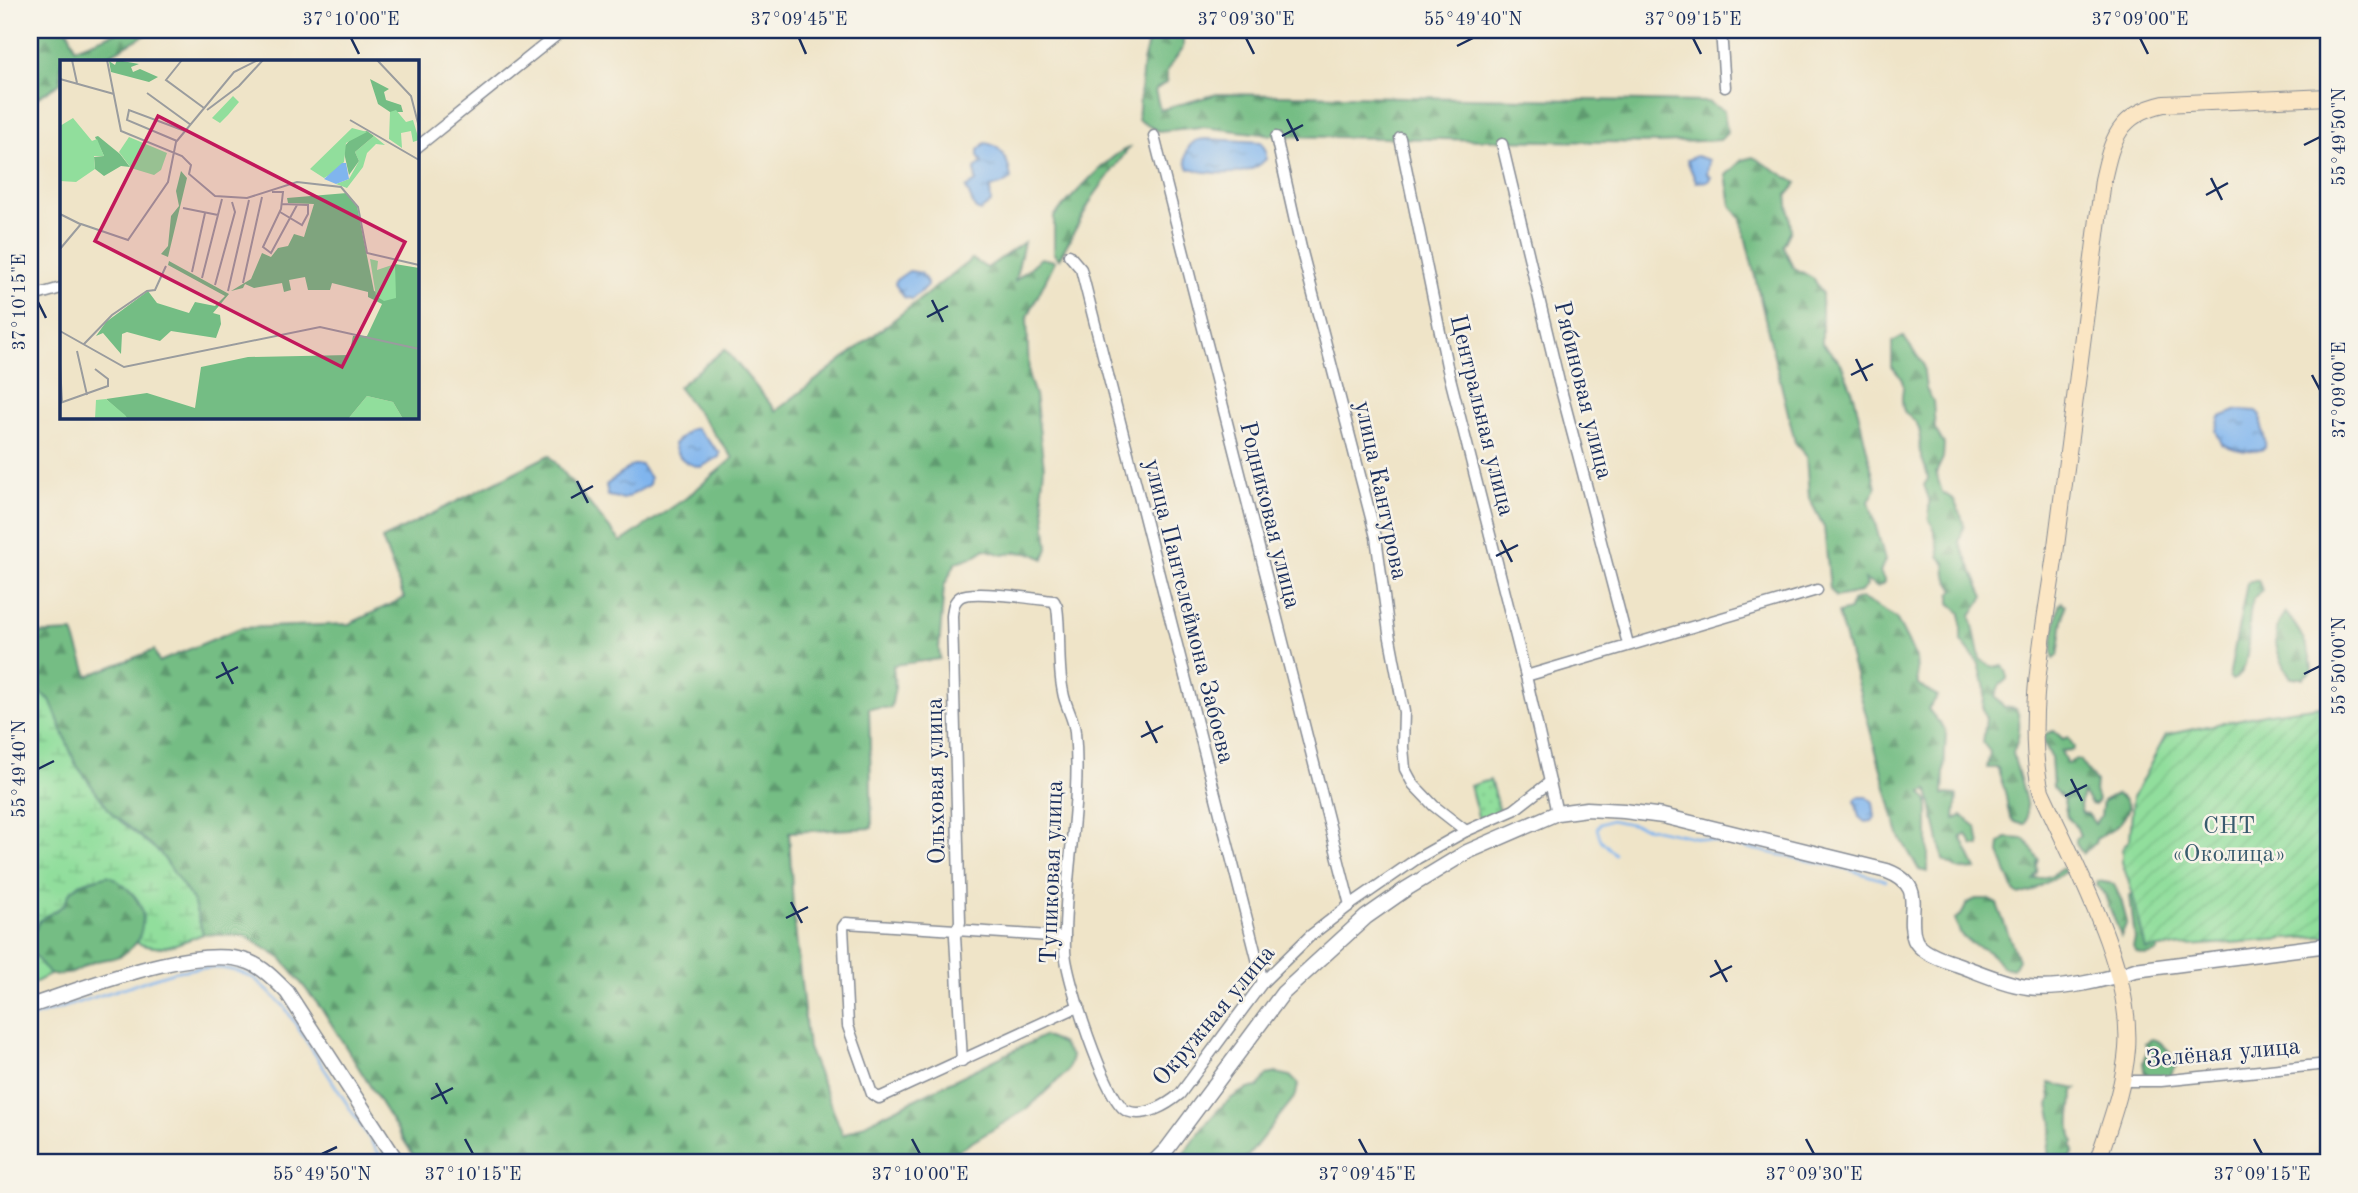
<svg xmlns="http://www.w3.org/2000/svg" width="2358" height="1193" viewBox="0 0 2358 1193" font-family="'Old Standard TT',serif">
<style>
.grass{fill:url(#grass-dots);stroke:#56867d;stroke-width:2}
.forest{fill:url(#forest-firs);stroke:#487671;stroke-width:2}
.wetland{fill:url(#wetland-marsh);stroke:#56867d;stroke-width:2}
.garden{fill:url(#garden-furrows);stroke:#56867d;stroke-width:2}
.water{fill:url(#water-ripples);stroke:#4e72a6;stroke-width:2}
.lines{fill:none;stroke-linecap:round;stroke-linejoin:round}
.stream{stroke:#80b5ee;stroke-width:2.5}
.minor-casing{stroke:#858a93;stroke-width:13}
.tertiary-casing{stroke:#858a93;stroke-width:17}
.secondary-casing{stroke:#858a93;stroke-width:18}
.minor{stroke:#fff;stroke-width:10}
.tertiary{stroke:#fff;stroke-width:14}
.secondary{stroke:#fbe6c4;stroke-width:16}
.ticks{fill:none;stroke:#1b2f5e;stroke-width:2.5}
.labels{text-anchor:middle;stroke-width:5;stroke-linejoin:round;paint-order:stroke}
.street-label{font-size:24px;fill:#1b2f5e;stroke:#f7f3e8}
.park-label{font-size:24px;fill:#385b6e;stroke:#f7f3e8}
.inset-road{fill:none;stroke:#9a9c9e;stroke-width:2}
.view{fill:#c2185b;fill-opacity:0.15;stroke:#c2185b;stroke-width:3.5}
.inset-edge{fill:none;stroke:#1b2f5e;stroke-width:3.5}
.neatline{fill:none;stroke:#1b2f5e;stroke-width:2.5}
.ticks-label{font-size:18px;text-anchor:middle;fill:#1b2f5e}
</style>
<defs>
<pattern id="grass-dots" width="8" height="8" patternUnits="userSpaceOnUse" patternTransform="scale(1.75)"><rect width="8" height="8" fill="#91de9c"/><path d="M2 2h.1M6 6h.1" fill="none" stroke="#7cbf89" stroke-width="1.8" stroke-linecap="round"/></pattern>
<pattern id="forest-firs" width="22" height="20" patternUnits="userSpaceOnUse" patternTransform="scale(1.75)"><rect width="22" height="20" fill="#74bd84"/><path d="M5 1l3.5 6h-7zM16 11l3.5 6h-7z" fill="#5e9a6f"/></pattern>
<pattern id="wetland-marsh" width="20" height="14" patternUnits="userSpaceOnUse" patternTransform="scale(1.75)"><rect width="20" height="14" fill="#91de9c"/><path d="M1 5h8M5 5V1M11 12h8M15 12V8" fill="none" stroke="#7cbf89"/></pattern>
<pattern id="garden-furrows" width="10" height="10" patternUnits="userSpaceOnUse" patternTransform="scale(1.75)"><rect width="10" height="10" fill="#91de9c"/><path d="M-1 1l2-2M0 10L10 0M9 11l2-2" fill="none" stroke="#7cbf89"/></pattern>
<pattern id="water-ripples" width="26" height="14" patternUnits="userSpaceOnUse" patternTransform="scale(1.75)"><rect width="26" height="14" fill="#80b5ee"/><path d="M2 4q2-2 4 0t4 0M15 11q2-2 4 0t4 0" fill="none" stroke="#6894c4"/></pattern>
</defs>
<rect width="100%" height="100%" fill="#f7f3e8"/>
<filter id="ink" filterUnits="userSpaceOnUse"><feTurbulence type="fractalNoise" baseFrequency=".0143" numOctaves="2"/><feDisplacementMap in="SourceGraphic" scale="14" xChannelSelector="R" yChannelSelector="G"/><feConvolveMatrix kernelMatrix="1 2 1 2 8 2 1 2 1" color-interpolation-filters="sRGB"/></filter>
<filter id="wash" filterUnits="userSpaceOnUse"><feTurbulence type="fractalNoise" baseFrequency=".00686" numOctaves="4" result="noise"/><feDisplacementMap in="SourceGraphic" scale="28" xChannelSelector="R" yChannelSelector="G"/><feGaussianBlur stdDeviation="1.57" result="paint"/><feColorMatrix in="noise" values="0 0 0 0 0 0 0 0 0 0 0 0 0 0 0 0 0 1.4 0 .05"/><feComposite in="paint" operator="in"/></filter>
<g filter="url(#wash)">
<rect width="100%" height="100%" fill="#efe4c8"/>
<polygon class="grass" points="1490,780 1500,813 1479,820 1470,786"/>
<g class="forest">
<polygon points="30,30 68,30 75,48 123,30 154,30 98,61 61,61 61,83 30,102"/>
<polygon points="1151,30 1183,30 1183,48 1167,70 1167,82 1155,90 1160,110 1217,94 1708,102 1724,111 1727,133 1720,140 1658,143 1280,136 1202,127 1158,131 1138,120 1143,62"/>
<path d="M1129,148L1093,197L1059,259L1054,254V216C1070,200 1110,153 1129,148Z"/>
<polygon points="1753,157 1797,183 1787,195 1791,230 1783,246 1793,267 1814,279 1822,293 1822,343 1841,363 1854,395 1876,488 1869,501 1885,560 1880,572 1885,582 1877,587 1865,580 1867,586 1860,592 1836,597 1830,589 1824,527 1809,498 1806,456 1795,442 1741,219 1731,205 1726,175 1742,160"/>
<polygon points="30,233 36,249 36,282 42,303 30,306"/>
<polygon points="1024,242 1015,281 1041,258 1055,261 1027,318 1029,378 1035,395 1044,467 1042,487 1048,548 1044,559 1034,554 1017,552 1003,555 985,549 973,557 956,562 944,586 939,649 940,659 893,665 895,687 891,708 869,708 872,828 789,832 793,909 808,1048 843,1135 1043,1036 1061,1043 1072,1057 1067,1072 1027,1109 937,1163 418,1163 324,1012 282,959 245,936 203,934 193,901 160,853 112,814 75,763 50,700 30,686 30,634 73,632 88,676 154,650 159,662 240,628 349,624 404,598 382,539 549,455 621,542 686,498 733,458 678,387 725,349 776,411 972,259 987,268"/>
<path d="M1903,336L1923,364L1926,389L1933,401L1935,429L1944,444L1943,458L1936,473L1942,492L1954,500L1962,518L1964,526L1959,542L1984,597L1971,616L1980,659L1992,667L2003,666L2007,673V679L1999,686L1995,696L2004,707L2016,709C2022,720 2019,741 2013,752C2015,769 2033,809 2025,824C2007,825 2008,808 2006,796C2004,786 1999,778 1998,768H1987L1990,752L1983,743L1986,719L1983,709L1985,689L1979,664L1961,641V613L1950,603V595L1954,589L1946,576L1945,563L1939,556C1940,546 1934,540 1935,530L1929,520V499L1924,485L1928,479C1927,469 1922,461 1920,452C1918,442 1923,433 1917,424C1913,417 1905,417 1903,408C1898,387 1912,388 1892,367V342Z"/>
<path d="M2258,580L2262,590C2258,593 2254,597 2252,603C2245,622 2255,673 2232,680L2229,677L2247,583Z"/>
<polygon points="1861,598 1896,618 1916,658 1918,685 1938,696 1928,709 1946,731 1943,794 1957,795 1955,819 1962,816 1977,827 1980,846 1973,846 1967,834 1961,837 1976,869 1960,870 1943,860 1928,790 1922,792 1928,801 1928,872 1919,870 1899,835 1838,613 1850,610 1852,601"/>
<path d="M2062,602L2065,605L2058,656L2054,659C2049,646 2058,620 2059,605Z"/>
<path d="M2285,612C2298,627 2312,650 2312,670L2303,678H2291C2277,656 2268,635 2285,612Z"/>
<path d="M2054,731L2063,739L2068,737L2074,747L2073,750L2061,751L2067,764L2076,759L2081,761L2096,782L2095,791L2098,800L2095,805L2091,804L2083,793L2080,805L2082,813L2088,814L2095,824L2101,816L2103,801L2116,794L2124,799L2129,807C2124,824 2111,831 2096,839L2095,843L2083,854L2076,844V839L2080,836L2076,826L2067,817L2064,800L2053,787L2051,757L2044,742L2045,734Z"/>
<polygon points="2006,838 2025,839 2039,860 2037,865 2038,873 2034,880 2053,875 2058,870 2063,868 2066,871 2032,891 2019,895 2014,891 1999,853 2000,843"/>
<path d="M109,875C141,894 162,929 122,955C113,960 100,959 91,963C84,966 78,971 72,973C65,975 57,974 50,975L30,950V940L40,920L64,905L70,892L81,883Z"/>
<polygon points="2098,881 2114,884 2121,899 2127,922 2121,936 2105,896 2097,885"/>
<path d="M2135,893L2156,944L2158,951C2149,956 2137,957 2133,947L2135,939L2130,896Z"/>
<path d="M1976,899H1987L1997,904L2018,960L2013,969L2002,967C1988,943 1975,951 1962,936C1959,932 1957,924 1955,920L1963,912L1967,903Z"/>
<path d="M2152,1039C2165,1042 2171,1054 2176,1066L2171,1074L2172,1079L2146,1082L2143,1062L2148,1049L2145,1043Z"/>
<path d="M1277,1073L1290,1076L1298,1084L1296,1095L1248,1156L1239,1163H1177C1196,1138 1224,1090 1258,1087L1267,1075Z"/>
<path d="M2049,1083L2077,1089L2073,1092C2073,1110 2067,1124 2074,1142L2072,1146L2074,1151L2068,1163H2050L2048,1150L2053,1122L2049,1105L2051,1098Z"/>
</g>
<g class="wetland">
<path d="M30,686L50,700L75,763L112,814L160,853L193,901L203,934C179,943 162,953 137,943C151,909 139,893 108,875L81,883L70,892L64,905L40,920L30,940Z"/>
<polygon points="30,950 50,975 30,985"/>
</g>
<polygon class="garden" points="2328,705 2328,936 2146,949 2132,892 2122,862 2122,849 2130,839 2133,797 2166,735 2269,713"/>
<g class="water">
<path d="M1206,139L1261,142L1266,151V159C1251,176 1225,174 1205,172C1197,171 1196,168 1189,169C1184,160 1185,148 1194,142C1197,139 1202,140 1206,139Z"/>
<path d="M985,143C1003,145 1009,163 1011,179L1001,185L990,188L991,203L980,211L975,208L966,188L976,182L975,168L982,163L978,156V150Z"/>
<polygon points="1696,156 1709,160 1707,174 1711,177 1708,181 1696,182 1687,160"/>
<polygon points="909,271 921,273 927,282 927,286 912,299 904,297 895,284 896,280"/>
<path d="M2238,410L2257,411L2261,415C2259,427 2267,436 2265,448C2252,454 2235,450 2222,444L2216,431L2220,417Z"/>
<path d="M696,428L720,453L719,457L701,467C688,465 676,458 674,444L689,430Z"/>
<polygon points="633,465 641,465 650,478 649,485 624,499 608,496 606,485"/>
<polygon points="1858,797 1867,797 1873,802 1875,817 1872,821 1865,822 1859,817 1855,800"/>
</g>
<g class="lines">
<g class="stream">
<polyline points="1615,854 1601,840 1597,829 1600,824 1611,820 1844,868 1886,881"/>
<polyline points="30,1018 173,972 198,968 221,968 240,972 255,979 284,1006 385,1163"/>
</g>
</g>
</g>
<g filter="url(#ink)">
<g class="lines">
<g class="minor-casing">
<g id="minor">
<polyline points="1721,30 1725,87"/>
<polyline points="1154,136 1350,905"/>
<polyline points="1276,137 1301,248 1376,537 1389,633 1404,712 1403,747 1405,769 1413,784 1434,806 1466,831"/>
<polyline points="1400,138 1447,366 1526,676 1557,813"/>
<polyline points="1502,144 1559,382 1628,644"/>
<polyline points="416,148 563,30"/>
<polyline points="1069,255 1081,269 1263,982"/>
<polyline points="30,297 61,288"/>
<polyline points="1526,676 1817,590"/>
<polyline points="1065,937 846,923 843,927 848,1026 872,1094 879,1098 1079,1006"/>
<path d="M962,1061L955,936L960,922L952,616C953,608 953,602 960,597C971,589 1037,599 1054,601L1057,607C1061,635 1057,664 1063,692C1065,706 1074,718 1075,732C1082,805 1063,878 1065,950C1065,975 1106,1102 1127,1111C1145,1118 1167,1105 1180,1094L1263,982L1310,936L1350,905L1418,858L1466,831L1514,810L1550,782"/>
<polyline points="2122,1081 2161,1081 2328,1064"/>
</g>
</g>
<g class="tertiary-casing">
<g id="tertiary">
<path d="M30,1006C83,989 197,942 249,962C264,968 275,980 287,992L398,1163"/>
<path d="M1153,1163L1167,1149L1283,993L1366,917L1406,889L1467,852L1557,813L1587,809L1624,811L1663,816L1887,871C1929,887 1904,912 1915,940C1920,952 1943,960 1956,964C1979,972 2004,984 2028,987C2059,991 2106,980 2135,970L2328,945"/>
</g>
</g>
<g class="secondary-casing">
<path id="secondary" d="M2097,1163C2109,1126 2124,1088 2127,1049C2133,968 2074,864 2041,791C2024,722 2045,626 2055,554C2071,430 2087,305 2103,180C2112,140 2118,114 2164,104L2328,97"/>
</g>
<use href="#minor" class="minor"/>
<use href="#tertiary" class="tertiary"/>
<use href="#secondary" class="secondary"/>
</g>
</g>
<path class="ticks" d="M351,38L359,54M799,38L806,54M1246,38L1254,54M1693,38L1701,54M2140,38L2148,54M1457,46L1473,38M1287,119L1298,141M1282,136L1303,125M2304,145L2320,137M2211,178L2222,200M2206,195L2228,183M932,300L943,322M38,302L46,318M927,317L948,306M1856,359L1867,381M1851,375L1873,364M2312,375L2320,390M577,481L588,503M571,498L593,486M1501,540L1512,562M1496,556L1518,545M222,662L233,684M2304,674L2320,666M216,678L238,667M1146,721L1157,743M1141,737L1163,726M38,769L54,761M2071,779L2082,801M2065,796L2087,785M791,902L802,923M786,918L808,907M1715,960L1727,982M1710,977L1732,966M436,1083L447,1104M431,1099L453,1088M465,1139L473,1154M912,1139L920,1154M1359,1139L1367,1154M1806,1139L1814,1154M2254,1139L2262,1154M322,1154L337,1147"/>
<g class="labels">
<g class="street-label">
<text transform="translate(1584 390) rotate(76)" y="8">Рябиновая улица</text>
<text transform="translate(1483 415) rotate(76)" y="8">Центральная улица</text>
<text transform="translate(1382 490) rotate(78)" y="8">улица Кантурова</text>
<text transform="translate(1271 515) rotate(76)" y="8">Родниковая улица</text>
<text transform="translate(1190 611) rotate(76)" y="8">улица Пантелеймона Забоева</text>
<text transform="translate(935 781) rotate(-91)" y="8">Ольховая улица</text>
<text transform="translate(1051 872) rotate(-88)" y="8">Тупиковая улица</text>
<text transform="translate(1213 1015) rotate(-50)" y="8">Окружная улица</text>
<text transform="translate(2223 1052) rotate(-5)" y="8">Зелёная улица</text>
</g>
<g class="park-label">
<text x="2229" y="833">СНТ<tspan x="2229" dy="28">«Околица»</tspan></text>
</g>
</g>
<g transform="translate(60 60)">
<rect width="359" height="359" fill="#efe4c8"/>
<path d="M314,76L325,85L316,84L307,93L303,107L287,128L276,124L289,119L299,101L295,92ZM307,336L333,342L343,359H288Z" fill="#91de9c"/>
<path d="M57,0L79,4L71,7L73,12L80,9L98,17L89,22L51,12L49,1L55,5ZM310,19L329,29L324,32L326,40L341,45L343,52H330L318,44ZM307,71L314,76L295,92L299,101L289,115L283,88L295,74ZM38,76L60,94L70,107L61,106L44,116L35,109L34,97L44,96L35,77ZM121,111L127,118L108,197L101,194L108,186L111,156L119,146L116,131ZM287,133L297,146L314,231L333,238L335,204L359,208V359H343L333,342L307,336L288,359H68L46,339L87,333L135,348L141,307L188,297L289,295L293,276H307L322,244L308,237V232L272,223L270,230H248L245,217L229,220L231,230L224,232L222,223L194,228L185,224L183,228L171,231L191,219L202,193L211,197L218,188L228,186L234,174L244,177L254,144L228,143L227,138ZM109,201L169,234L153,253L160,255L161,264L156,278L111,271L100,281L67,272L62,274L61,294L43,273L36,276L46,262L88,231L97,243L129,253L135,242L155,246L165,236L108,205Z" fill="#74bd84"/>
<path d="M13,58L32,81L37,79L44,96H34L35,109L16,122L0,121V66ZM292,68L307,72L286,83L284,102L273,113L264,118L250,109ZM310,199L318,201L317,210L335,204L336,238L324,241L316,236ZM46,339L65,355L68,359H35L36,340Z" fill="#91de9c"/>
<path d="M173,36L179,42L168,55L160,63L152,58ZM336,50L346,62L353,60L359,80L353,82L351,71L341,73L342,88L329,79L330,52ZM69,77L107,93L101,110L94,115L71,108L59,92Z" fill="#91de9c"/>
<path d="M282,103H286L289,119L276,124L264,119Z" fill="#80b5ee"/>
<path class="inset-road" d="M12,0L17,23M47,0L61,71L122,96L131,105L129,114L155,136L187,138L237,122L281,127L298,147L307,193L359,205M122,0L106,20L144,48M317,0L351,36L359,67M0,19L54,34M87,33L131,65M147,50L179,26L203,0M290,60L359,100M117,81L67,60L69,50L125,71M212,132H223L221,149L203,187L211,193L237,145M123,148L158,155M220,152L242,165L248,154V145L222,144M0,154L20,164M0,189L21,164L68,180L108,122L116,82L174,12L198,0M132,212L145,153M142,218L162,139M183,223L202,137M155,225L175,152L172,142M168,231L189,140M0,271L64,307L260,267L359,289M24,284L52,255L87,231L95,230L106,206M17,291L27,335M0,304L2,343M0,343L48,326V319L35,309"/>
<path class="view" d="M98,56L345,182L282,307L35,181Z"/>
<rect width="359" height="359" class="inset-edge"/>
</g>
<rect width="2358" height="1193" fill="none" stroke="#f7f3e8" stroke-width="77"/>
<rect x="38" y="38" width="2282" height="1116" class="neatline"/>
<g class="ticks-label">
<text x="351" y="25">37°10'00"E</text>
<text x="799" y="25">37°09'45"E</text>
<text x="1246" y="25">37°09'30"E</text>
<text x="1473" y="25">55°49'40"N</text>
<text x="1693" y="25">37°09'15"E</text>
<text x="2140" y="25">37°09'00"E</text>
<text transform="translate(2339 137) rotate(-90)" y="6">55°49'50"N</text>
<text transform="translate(19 302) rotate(-90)" y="6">37°10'15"E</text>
<text transform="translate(2339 390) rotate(-90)" y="6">37°09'00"E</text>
<text transform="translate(2339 666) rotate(-90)" y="6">55°50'00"N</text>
<text transform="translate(19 769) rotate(-90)" y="6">55°49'40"N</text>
<text x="322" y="1180">55°49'50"N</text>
<text x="473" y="1180">37°10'15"E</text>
<text x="920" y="1180">37°10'00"E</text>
<text x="1367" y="1180">37°09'45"E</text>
<text x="1814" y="1180">37°09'30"E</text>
<text x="2262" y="1180">37°09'15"E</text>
</g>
</svg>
